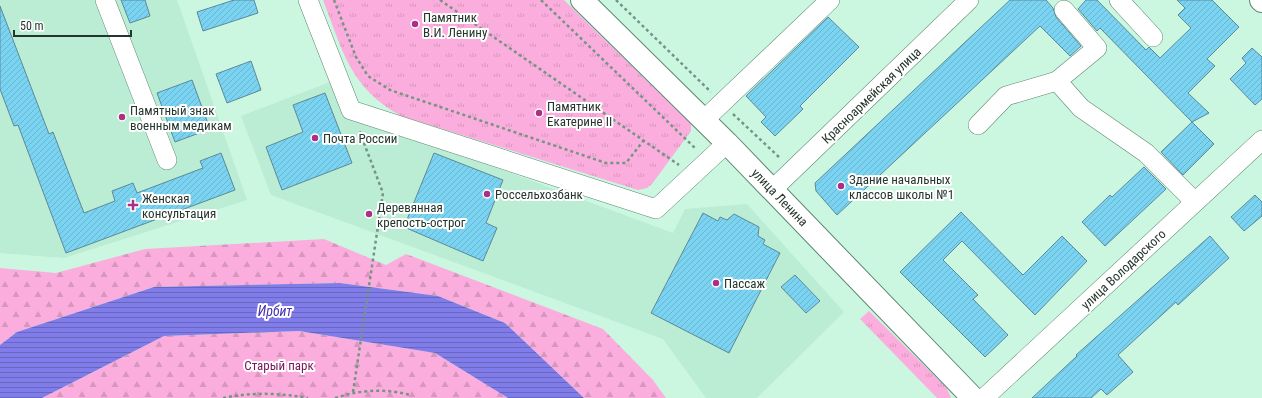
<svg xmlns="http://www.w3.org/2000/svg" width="1262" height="398" viewBox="0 0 1262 398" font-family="'Roboto Condensed',sans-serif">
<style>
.built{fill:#baedd3}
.grass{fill:url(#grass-tufts)}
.forest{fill:url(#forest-firs)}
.water{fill:url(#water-rules)}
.building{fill:url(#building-hatch);stroke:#5c8999}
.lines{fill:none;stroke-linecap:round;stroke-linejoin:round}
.minor-casing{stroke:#5d8672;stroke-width:20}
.major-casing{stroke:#5d8672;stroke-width:24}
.path{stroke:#759484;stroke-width:2.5;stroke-dasharray:3 3;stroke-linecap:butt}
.minor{stroke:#fff;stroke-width:19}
.major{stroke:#fff;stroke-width:22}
.poi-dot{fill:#aa3085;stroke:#fff;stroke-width:1.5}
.labels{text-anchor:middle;stroke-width:4;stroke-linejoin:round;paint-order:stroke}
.poi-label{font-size:13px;fill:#25362d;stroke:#fff;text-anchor:start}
.street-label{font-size:13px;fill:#25362d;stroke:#fff}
.park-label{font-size:13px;fill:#78155c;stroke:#fff}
.water-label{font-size:14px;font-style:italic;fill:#4833b2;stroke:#fff}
</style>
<defs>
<pattern id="grass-tufts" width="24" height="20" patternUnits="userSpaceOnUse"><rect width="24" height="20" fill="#fbaedd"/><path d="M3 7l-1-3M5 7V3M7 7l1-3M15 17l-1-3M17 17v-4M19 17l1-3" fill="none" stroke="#d796be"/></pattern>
<pattern id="forest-firs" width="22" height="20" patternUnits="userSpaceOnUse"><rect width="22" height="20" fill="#fbaedd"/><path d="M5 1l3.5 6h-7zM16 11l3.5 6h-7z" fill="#d796be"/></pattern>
<pattern id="water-rules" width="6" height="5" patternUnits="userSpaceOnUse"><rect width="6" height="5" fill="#807ce9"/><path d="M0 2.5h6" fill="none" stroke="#6966bd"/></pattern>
<pattern id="building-hatch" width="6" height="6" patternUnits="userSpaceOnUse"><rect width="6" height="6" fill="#7bd3f2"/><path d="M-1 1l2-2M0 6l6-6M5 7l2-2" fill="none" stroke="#6ab6d0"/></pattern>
</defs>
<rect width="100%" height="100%" fill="#cbf7e0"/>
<g class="built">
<polygon points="0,0 177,0 247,200 64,258 0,253"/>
<polygon points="330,82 340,110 673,233 685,209 747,204 844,312 757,398 706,398 663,339 271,195 241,116"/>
</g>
<g class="grass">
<path d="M323,0H564L691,124V131L652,184L647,188L638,190L401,116C349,87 343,51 323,0Z"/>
<polygon points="869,311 946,387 951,398 937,398 860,319"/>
</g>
<g class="forest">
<polygon points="324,239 386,265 406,254 603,329 653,380 666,398 584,398 505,323 438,296 340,283 154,287 17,332 0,345 0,268 56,273 145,249"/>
<polygon points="299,331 435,353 508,398 42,398 164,336"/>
</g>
<polygon class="water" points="340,283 438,296 505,323 584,398 508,398 435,353 299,331 164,336 42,398 0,398 0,345 17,332 154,287"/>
<g class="building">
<polygon points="121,0 145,0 150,16 130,23"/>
<polygon points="234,0 254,0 258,13 203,31 197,12"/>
<polygon points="1010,0 1046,0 1053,8 1056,17 1081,46 1070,56 1040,26 837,215 816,191 815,183"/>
<polygon points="1086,0 1097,0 1146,50 1149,47 1160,58 1191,28 1178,15 1185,8 1177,0 1212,0 1239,27 1207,59 1215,66 1188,93 1209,113 1192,122 1100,28 1097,31 1078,9"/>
<polygon points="0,6 49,134 53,132 84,213 115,201 112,191 133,183 137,193 203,168 200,161 221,153 235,190 66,253 18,125 14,126 0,89"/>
<polygon points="828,17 859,47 800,106 803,109 775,136 761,122 766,117 746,96"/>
<polygon points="1252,48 1262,57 1262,99 1255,105 1230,79 1246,63 1242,58"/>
<polygon points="251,61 261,90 227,103 216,74"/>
<polygon points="192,80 210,129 175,142 157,93"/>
<polygon points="325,93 352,163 282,190 266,147 303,132 293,105"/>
<polygon points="1192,122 1214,144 1183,175 1161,152"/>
<polygon points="434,153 503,180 486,223 497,228 483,261 404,227"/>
<polygon points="1144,167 1166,189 1105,246 1082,222 1110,195 1112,197"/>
<polygon points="1255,195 1262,202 1262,216 1244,231 1231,217"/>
<polygon points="961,212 1023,275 1062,236 1087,261 1035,315 962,241 943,260 978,295 973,299 1008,335 985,357 900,272"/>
<polygon points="703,213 718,221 720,217 727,220 734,214 759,227 758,236 765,240 763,244 780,253 729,353 651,313"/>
<polygon points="1210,236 1229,258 1178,305 1176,302 1118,355 1133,372 1107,395 1101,389 1091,398 1032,398 1077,356 1076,355"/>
<polygon points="795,275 820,301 806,313 781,287"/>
</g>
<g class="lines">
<g class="minor-casing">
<g id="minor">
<polyline points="105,0 167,160"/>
<polyline points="308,0 351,110 656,209 727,143"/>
<polyline points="1119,0 1153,37"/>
<polyline points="1064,10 1097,48 1057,81 1081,108 1146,153 1195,202"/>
<polyline points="704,120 830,0"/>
<polyline points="978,125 1006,96 1057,81"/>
<polyline points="773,189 969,0"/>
<polyline points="984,398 1262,140"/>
</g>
</g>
<g class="major-casing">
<g id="major">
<polyline points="582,0 727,143 973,398"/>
<polyline points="1261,0 1262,1"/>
</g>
</g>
<g class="path">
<polyline points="334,0 356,57 368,76 390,90 606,163 626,163 644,140"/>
<polyline points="440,0 679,165"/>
<polyline points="541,0 696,149"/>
<polyline points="616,0 711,92"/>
<polyline points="733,114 780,158"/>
<polyline points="353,392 383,193 359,130"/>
<path d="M223,398C252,392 279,393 308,398"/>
<path d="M335,398C359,390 385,388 410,395"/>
</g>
<use href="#minor" class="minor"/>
<use href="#major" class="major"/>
</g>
<g class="poi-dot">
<circle cx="415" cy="24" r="4"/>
<circle cx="539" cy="113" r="4"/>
<circle cx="122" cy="117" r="4"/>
<circle cx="315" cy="138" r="4"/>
<circle cx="841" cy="186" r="4"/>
<circle cx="487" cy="194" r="4"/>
<path d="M131 199h4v4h4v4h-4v4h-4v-4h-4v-4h4z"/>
<circle cx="369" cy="214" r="4"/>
<circle cx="716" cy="283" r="4"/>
</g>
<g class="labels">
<g class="poi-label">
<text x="423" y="22">Памятник<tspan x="423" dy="15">В.И. Ленину</tspan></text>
<text x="547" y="111">Памятник<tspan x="547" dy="15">Екатерине II</tspan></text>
<text x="130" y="115">Памятный знак<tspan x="130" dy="15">военным медикам</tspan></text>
<text x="323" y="143">Почта России</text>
<text x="849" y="184">Здание начальных<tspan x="849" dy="15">классов школы №1</tspan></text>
<text x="495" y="199">Россельхозбанк</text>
<text x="142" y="203">Женская<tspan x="142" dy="15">консультация</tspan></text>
<text x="377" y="212">Деревянная<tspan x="377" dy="15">крепость-острог</tspan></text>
<text x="724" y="288">Пассаж</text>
</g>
<g class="street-label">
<text transform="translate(871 95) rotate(-44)" y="5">Красноармейская улица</text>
<text transform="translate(780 197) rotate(46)" y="5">улица Ленина</text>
<text transform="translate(1123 269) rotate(-43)" y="5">улица Володарского</text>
</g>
<g class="park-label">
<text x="279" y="370">Старый парк</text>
</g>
<g class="water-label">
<text x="275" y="316">Ирбит</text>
</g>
</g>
<path d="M14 30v6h117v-6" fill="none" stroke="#25362d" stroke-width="2"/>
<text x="20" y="30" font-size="12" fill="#25362d" stroke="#ffffff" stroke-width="3" paint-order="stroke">50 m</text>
</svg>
